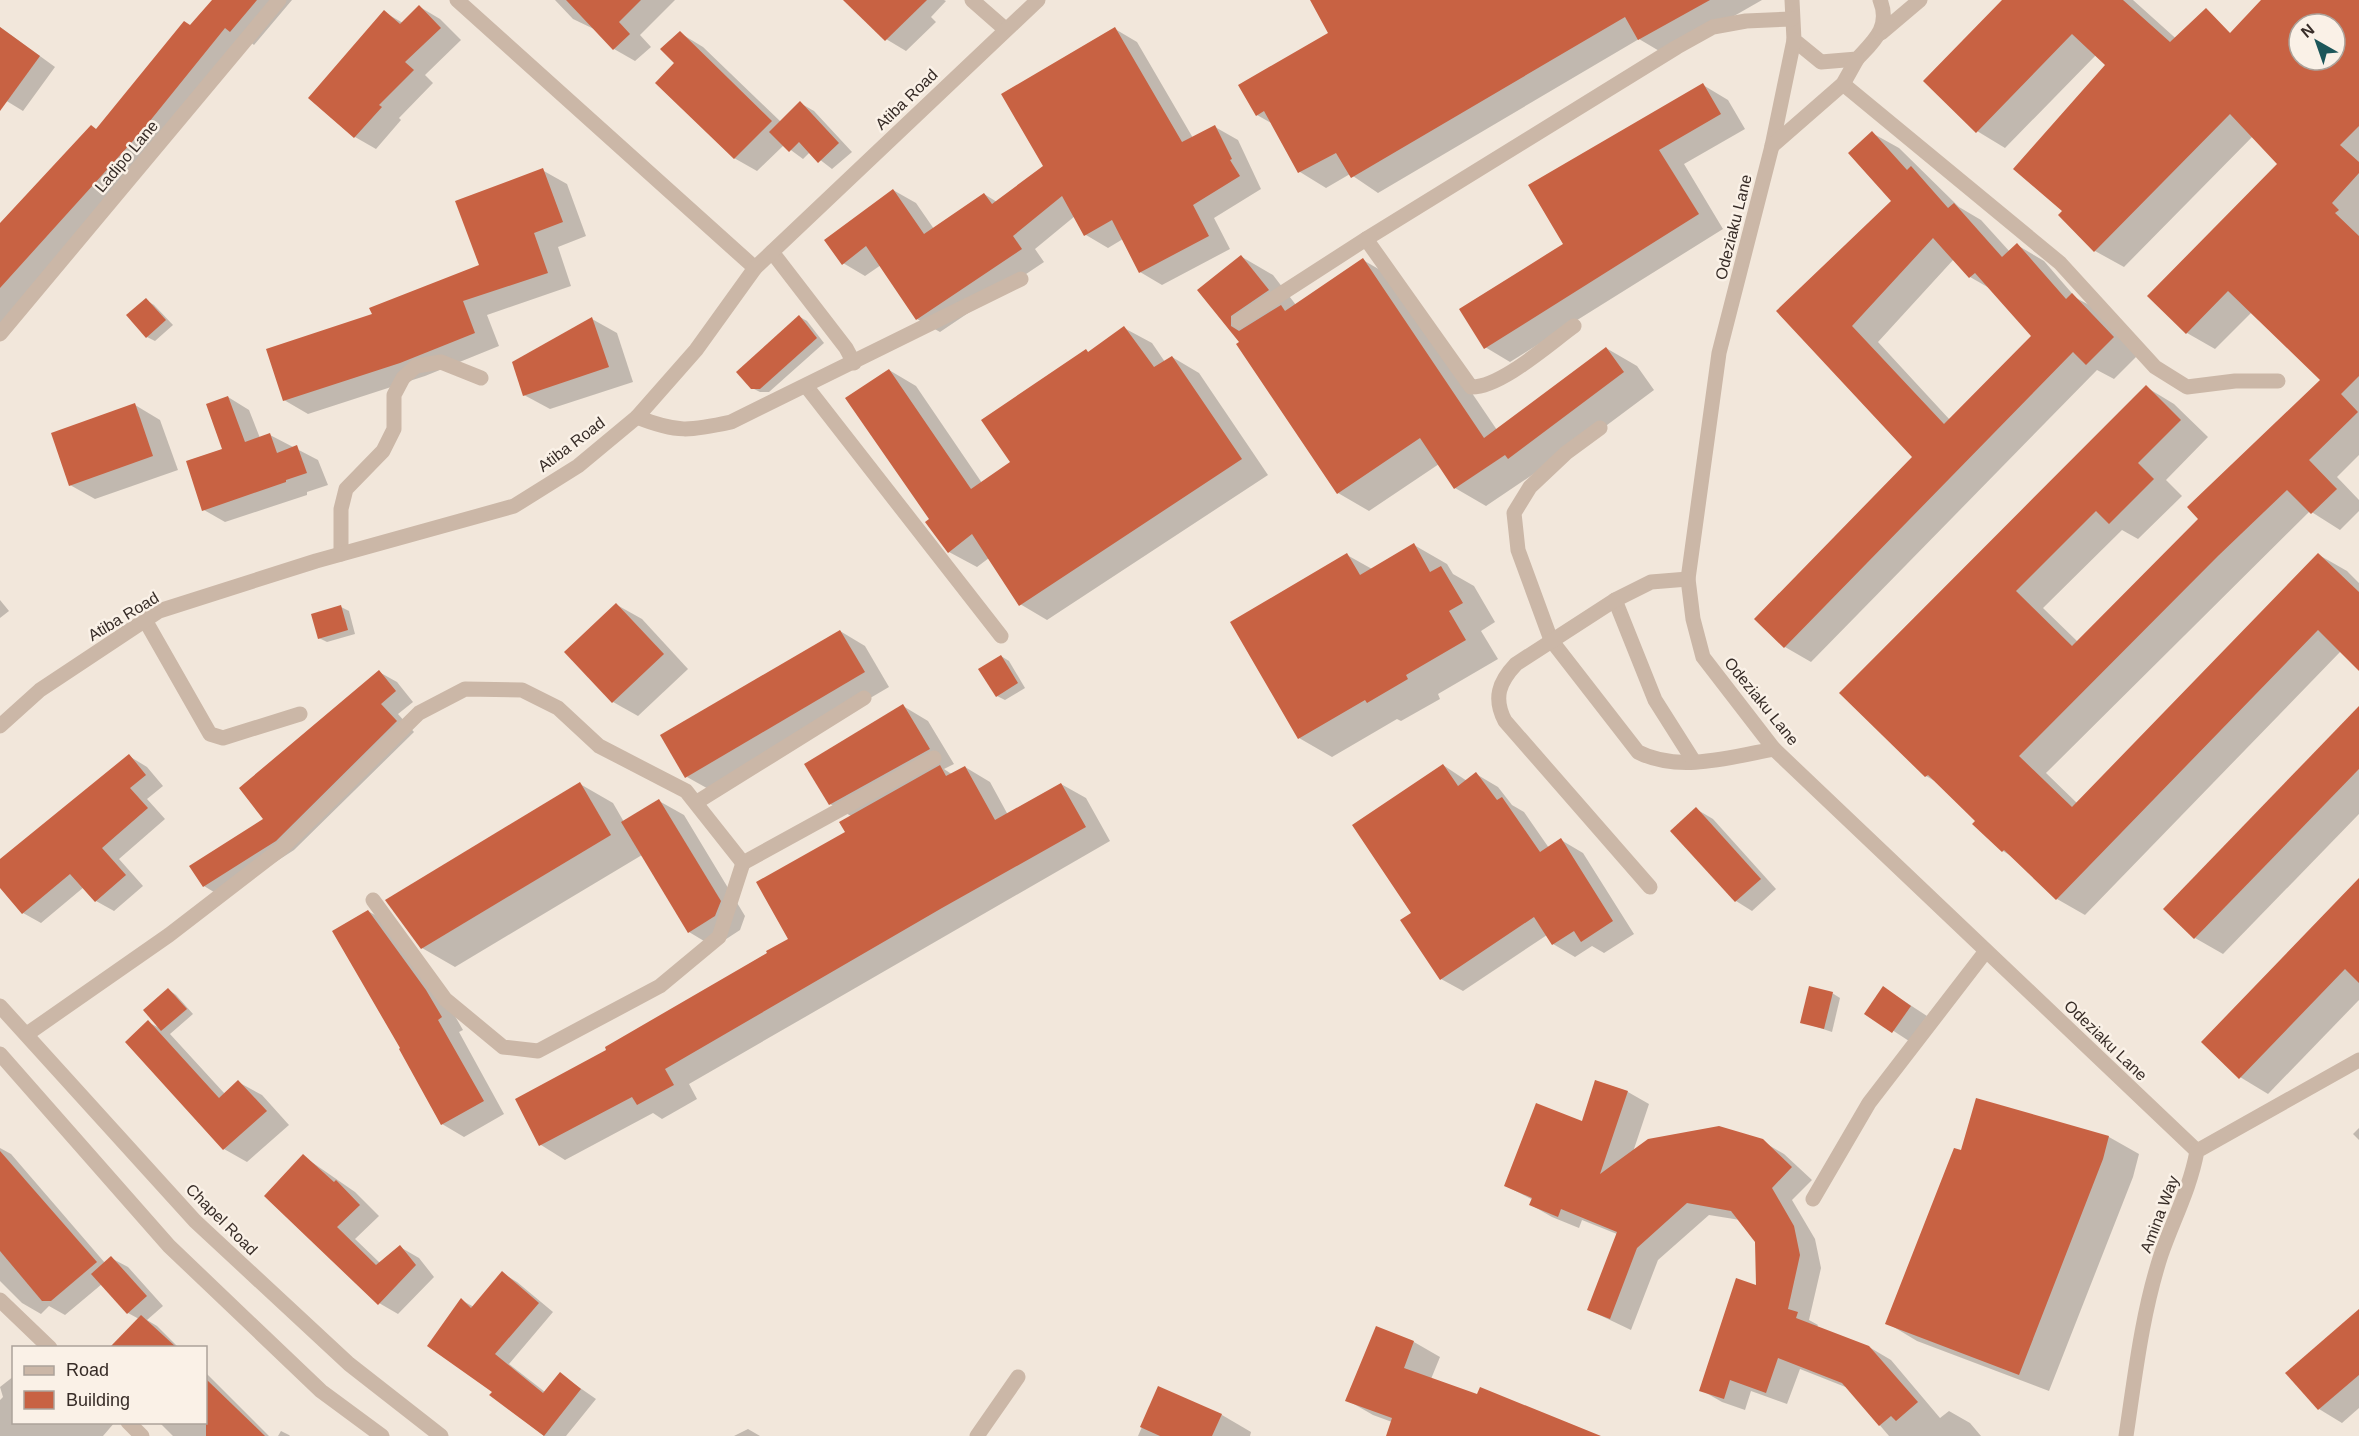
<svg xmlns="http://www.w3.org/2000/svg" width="2359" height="1436" viewBox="0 0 2359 1436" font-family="Helvetica,sans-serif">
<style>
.shadow{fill:#0003;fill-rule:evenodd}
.building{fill:#c86243;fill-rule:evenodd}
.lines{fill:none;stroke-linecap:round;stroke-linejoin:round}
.minor{stroke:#cbb7a7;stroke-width:15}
.labels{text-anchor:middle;stroke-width:5;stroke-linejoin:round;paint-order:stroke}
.street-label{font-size:16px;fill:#372c27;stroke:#faf1e7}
</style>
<rect width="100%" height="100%" fill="#f2e7db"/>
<g class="shadow">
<polygon points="214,0 292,0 254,45 249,41 0,328 0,226 97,130"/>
<polygon points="555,0 675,0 640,35 651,47 635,61 614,49 596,30 573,19"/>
<polygon points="846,0 944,0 946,1 931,17 936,22 906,51 886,39"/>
<polygon points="1312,0 1762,0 1666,55 1639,39 1378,193 1350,174 1326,188 1300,172 1273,124 1257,115 1330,33"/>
<path d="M2004,0H2133L2270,123L2263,0H2359V455L2337,477L2359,500V511L2340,530L2310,511L2046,773L2078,804L2319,555L2347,571L2359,583V669L2341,651L2085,915L2057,899L2016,859L2003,851L1977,821L1940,784L1926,776L1841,693L2146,387L2174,404L2208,437L2166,480L2182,496L2138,539L2122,530L2043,608L2078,642L2201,519L2322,380L2252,312L2215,349L2187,333L2149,296L2279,164L2258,131L2124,267L2095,251L2064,211L2107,65L2096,55L2005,148L1977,131ZM2299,24H2335V60H2299Z"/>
<polygon points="420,7 440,19 461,40 425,75 433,83 399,118 401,120 376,149 355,137 310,98 384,12 403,23"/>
<polygon points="0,27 55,67 23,111 5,100 0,108"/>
<polygon points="1115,29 1137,42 1193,138 1215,127 1238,140 1261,189 1214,218 1230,249 1162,285 1140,272 1123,239 1108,248 1086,235 1075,216 1035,249 1044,262 940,332 917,319 881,265 865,276 843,263 893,190 916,203 934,229 984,194 997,202 1045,167"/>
<polygon points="680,33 703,47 781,122 800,103 814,111 852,152 832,169 810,152 803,159 784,145 757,171 734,158"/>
<polygon points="1703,85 1728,100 1745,129 1684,164 1723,229 1510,362 1485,347 1565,245"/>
<path d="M1872,133L1899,148L1959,207L1981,220L2010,252L2017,245L2044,261L2076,298L2099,310L2140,353L2114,379L2097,370L1811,662L1785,647L1756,619L1914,457L1778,311L1893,201ZM1954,259L1970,277L1991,289L2033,336L1950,420L1878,342Z"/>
<polygon points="542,170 567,184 586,236 558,247 571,286 487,315 499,346 425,376 308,414 284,400 374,315 481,266"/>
<polygon points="1242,257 1273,275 1296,305 1363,260 1394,278 1497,430 1606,348 1637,366 1654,390 1540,475 1535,473 1486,506 1455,488 1439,464 1369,511 1338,493 1241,343 1199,290"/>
<polygon points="146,300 154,305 173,325 155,341 147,337"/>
<polygon points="800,317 807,321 824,343 769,392 760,392 752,388"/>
<polygon points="592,319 617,333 633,382 550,409 524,395"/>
<polygon points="1124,328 1152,343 1165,362 1172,357 1199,373 1268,475 1047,620 1020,604 989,558 977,567 949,552 931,520 889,370 916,386 982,483 1012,462 1086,351 1090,353"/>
<polygon points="228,397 249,410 260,438 270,435 318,460 328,485 307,492 307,495 225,522 204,510 224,450"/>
<polygon points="135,405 160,420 178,470 95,499 70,485"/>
<polygon points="1414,545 1447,564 1453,574 1474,586 1495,622 1481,631 1498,659 1438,694 1440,699 1401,721 1397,719 1332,757 1299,738 1347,555 1372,569"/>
<polygon points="0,600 9,611 0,618"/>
<polygon points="617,605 642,619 688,669 638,716 613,702"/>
<polygon points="341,607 349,611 355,634 327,642 319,638"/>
<polygon points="840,631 865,646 889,687 712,791 687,777"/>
<polygon points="1001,656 1009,661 1025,688 1005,700 997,696"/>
<polygon points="379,672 397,682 413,702 398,714 414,732 294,850 222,897 204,886 266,820"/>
<polygon points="903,706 928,721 954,764 944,769 953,775 965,767 990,782 1008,815 1061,784 1086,798 1110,841 689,1084 697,1099 662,1119 653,1113 565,1160 541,1145 517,1099 609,1050 790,939 847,833 851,816 830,804"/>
<polygon points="2359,709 2359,814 2223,954 2195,938"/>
<polygon points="129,756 147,767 163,786 147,799 165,819 119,859 143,886 114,911 96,901 84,887 41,923 23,913 0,886 0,860"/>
<polygon points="1443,765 1467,781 1476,774 1498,787 1512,805 1524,812 1549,848 1561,840 1583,853 1634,934 1604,953 1592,946 1575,957 1553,944 1547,935 1463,991 1441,979 1413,914"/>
<polygon points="580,784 613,803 624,822 659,801 684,815 745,916 740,930 714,947 689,932 642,855 455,967 422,948"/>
<polygon points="1696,809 1713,819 1776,889 1752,911 1736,901"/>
<polygon points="2359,880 2359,1000 2268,1094 2240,1077"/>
<polygon points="368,911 390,924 448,1004 463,1030 459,1032 504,1114 464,1137 442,1124 401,1050"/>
<polygon points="1884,988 1927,1016 1909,1041 1866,1013"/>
<polygon points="169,990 176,995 193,1014 170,1034 225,1094 238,1082 262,1095 289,1125 247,1162 224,1149 148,1022 161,1029"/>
<polygon points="1832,993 1840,998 1832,1032 1802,1022"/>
<polygon points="1596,1082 1628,1092 1649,1104 1633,1152 1762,1141 1784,1154 1812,1180 1792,1200 1815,1239 1821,1268 1809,1320 1818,1325 1817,1327 1869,1347 1891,1360 1940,1418 1949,1411 1970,1423 1981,1436 1889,1436 1848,1388 1800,1369 1787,1404 1751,1391 1745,1410 1722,1402 1701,1390 1758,1287 1757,1242 1740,1220 1709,1215 1658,1260 1631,1330 1589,1310 1617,1234 1582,1220 1579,1228 1552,1217 1531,1205 1533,1200 1506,1186 1582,1123"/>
<polygon points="1977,1100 2109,1137 2139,1154 2133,1177 2049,1391 1917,1341 1887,1323 1962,1152"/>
<polygon points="2359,1128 2359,1140 2353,1134"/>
<polygon points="0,1148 11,1154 105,1263 111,1258 128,1267 163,1306 147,1320 157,1326 179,1348 113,1348 139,1319 128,1313 102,1284 65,1315 49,1306 41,1314 22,1303 0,1281"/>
<polygon points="303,1156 355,1192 379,1216 355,1239 380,1263 400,1247 419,1258 434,1277 398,1314 379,1303 266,1196"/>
<polygon points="502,1273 517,1282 553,1312 509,1364 545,1392 560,1374 596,1399 566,1436 544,1436 491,1394 494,1391 461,1300 474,1307"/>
<polygon points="2359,1311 2359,1408 2342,1423 2319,1409"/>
<polygon points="1376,1328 1414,1342 1440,1357 1431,1379 1588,1436 1387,1436 1392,1422 1373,1415 1347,1400"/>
<polygon points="206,1373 269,1436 173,1436 159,1422 206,1422"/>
<polygon points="14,1376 14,1422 115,1422 103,1436 0,1436 0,1400 3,1397 0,1387"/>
<polygon points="1159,1388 1222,1415 1251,1432 1250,1436 1138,1436"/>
<polygon points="748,1429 760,1436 734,1436"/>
<polygon points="281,1431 289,1435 290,1436 278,1436"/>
</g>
<g class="building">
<polygon points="212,0 257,0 230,32 225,28 141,132 0,288 0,223 91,125 96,129 184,21 190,25"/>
<polygon points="566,0 641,0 619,22 630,34 613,50"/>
<polygon points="843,0 927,0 885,41"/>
<polygon points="1310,0 1710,0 1638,40 1625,17 1351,178 1336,153 1298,173 1264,111 1256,116 1238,85 1328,33"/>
<path d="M2002,0H2123L2170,42L2206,8L2230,33L2261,0H2359V126L2340,145L2359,162V173L2332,203L2339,210L2335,213L2359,236V376L2341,394L2358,412L2309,460L2337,489L2311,514L2287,490L2218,556L2019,756L2072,807L2318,553L2359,592V671L2318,630L2056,900L2004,850L2002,852L1972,824L1975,821L1928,775L1925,777L1839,693L2146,385L2181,420L2138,463L2154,479L2109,524L2096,511L2016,591L2072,646L2198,519L2187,507L2320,380L2228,291L2186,334L2147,296L2277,164L2230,114L2094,252L2058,215L2062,211L2013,169L2105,65L2072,34L1976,133L1923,81ZM2299,24H2335V60H2299Z"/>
<polygon points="419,5 441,28 405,62 414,70 379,105 382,107 354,138 308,98 384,10 400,24"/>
<polygon points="0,27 40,56 0,111"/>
<polygon points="1115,27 1182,142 1215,125 1232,159 1230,160 1240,176 1193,205 1209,236 1139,273 1112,220 1084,236 1062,196 1013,236 1022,249 916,320 866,246 842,265 824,240 893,189 924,234 984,193 992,204 1043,166 1001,94"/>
<polygon points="680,31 772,121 734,159 655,83 674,63 660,49"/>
<polygon points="1703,83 1721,114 1659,150 1699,214 1484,349 1459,309 1563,244 1528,185"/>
<polygon points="800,101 839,143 818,163 799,142 789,152 769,132"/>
<path d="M1872,131L1907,170L1911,166L1948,208L1954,203L2002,257L2017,243L2066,299L2072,293L2114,337L2086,365L2073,352L1784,648L1754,619L1912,457L1776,311L1891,201L1848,153ZM1933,238L1969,278L1975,273L2031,336L1944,424L1852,326Z"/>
<polygon points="543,168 563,222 534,233 548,273 463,301 475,333 400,363 283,401 266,349 372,314 369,308 479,265 455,201"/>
<polygon points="1241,255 1269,290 1231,316 1231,326 1239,331 1281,305 1285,311 1363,258 1484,438 1606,347 1624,372 1508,459 1505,455 1454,489 1420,438 1337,494 1236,344 1239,342 1197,290"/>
<polygon points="146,298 166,320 146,338 126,315"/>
<polygon points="799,315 817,338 760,389 751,389 736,372"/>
<polygon points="592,317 609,367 523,396 512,362"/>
<polygon points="1124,326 1154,367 1172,356 1242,459 1019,606 972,534 948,553 925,522 929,519 845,398 889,369 971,489 1010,462 981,420 1086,349 1088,352"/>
<polygon points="228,396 245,442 270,433 277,453 297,445 307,473 286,480 286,482 202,511 186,461 222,449 206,404"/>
<polygon points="135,403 153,456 69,486 51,433"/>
<polygon points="1414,543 1430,572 1441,566 1463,603 1449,611 1466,640 1406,675 1408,679 1367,703 1365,700 1298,739 1230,622 1347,553 1360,575"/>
<polygon points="616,603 664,654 612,703 564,652"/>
<polygon points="341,605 348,630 318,639 311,614"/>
<polygon points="840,630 865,672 685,778 660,735"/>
<polygon points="1001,655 1018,683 996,697 978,669"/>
<polygon points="379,670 396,691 381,704 397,721 276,841 203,887 189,866 263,819 239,788"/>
<polygon points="903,704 930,749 829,805 804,764"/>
<polygon points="2359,706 2359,769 2194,939 2163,909"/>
<polygon points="129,754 146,775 130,788 148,808 102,848 126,875 95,902 70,874 22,914 0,888 0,859"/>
<polygon points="1443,764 1458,786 1476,772 1497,800 1502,797 1540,852 1561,838 1613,921 1581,942 1574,931 1552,945 1534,917 1440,980 1400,920 1411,913 1352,825"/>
<polygon points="940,765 946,776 965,766 995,820 1061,783 1086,827 942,908 665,1069 674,1085 637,1105 632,1097 539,1146 515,1099 606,1050 605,1047 767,953 766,951 788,939 756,882 845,832 839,822"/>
<polygon points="580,782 611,835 421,949 385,900"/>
<polygon points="659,799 721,901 715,916 688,933 621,822"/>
<polygon points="1696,807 1761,879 1735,902 1670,831"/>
<polygon points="2359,878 2359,983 2345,969 2239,1079 2201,1042"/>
<polygon points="368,910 426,990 442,1017 438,1020 484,1101 441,1125 399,1049 400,1048 332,931"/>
<polygon points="1809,986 1833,992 1824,1029 1800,1023"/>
<polygon points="1883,986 1911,1006 1892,1033 1864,1014"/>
<polygon points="168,988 187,1009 161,1031 143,1010"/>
<polygon points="148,1020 219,1098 238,1080 267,1111 223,1150 125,1042"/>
<polygon points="1595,1080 1628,1091 1600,1174 1648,1139 1719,1126 1763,1139 1792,1167 1772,1188 1794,1226 1800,1255 1788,1309 1798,1312 1796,1318 1869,1346 1918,1402 1896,1421 1891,1416 1879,1426 1842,1383 1778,1358 1766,1393 1730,1380 1724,1399 1699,1391 1736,1278 1756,1285 1755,1242 1731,1211 1687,1203 1637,1248 1610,1319 1587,1310 1617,1232 1561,1209 1558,1217 1529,1205 1532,1198 1504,1186 1536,1103 1582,1121"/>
<polygon points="1976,1098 2109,1136 2103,1159 2019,1375 1885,1324 1954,1148 1961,1150"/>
<polygon points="0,1151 97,1262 51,1301 42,1301 0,1251"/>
<polygon points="303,1154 334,1182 336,1180 360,1205 337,1227 376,1265 400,1245 416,1265 378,1305 264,1196"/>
<polygon points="111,1256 147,1296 127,1314 91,1274"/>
<polygon points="502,1271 539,1303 495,1354 543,1393 560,1372 581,1389 544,1436 489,1395 492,1392 427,1346 461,1298 471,1308"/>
<polygon points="2359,1309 2359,1375 2318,1410 2285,1373"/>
<polygon points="141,1315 176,1347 110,1347"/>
<polygon points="1376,1326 1414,1341 1404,1368 1477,1394 1480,1387 1601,1436 1386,1436 1392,1418 1345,1401"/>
<polygon points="206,1379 265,1436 206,1436"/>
<polygon points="1158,1386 1222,1414 1212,1436 1160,1436 1140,1427"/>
</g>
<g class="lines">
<g class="minor">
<polyline points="457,0 755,268"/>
<polyline points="972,0 1005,29"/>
<path d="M1792,0L1794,40L1821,62L1857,59C1874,41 1891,27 1880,0"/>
<polyline points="1881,33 1920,0"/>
<polyline points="1794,40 1772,146 1719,353 1688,579 1693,619 1703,657 1774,749 2197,1151"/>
<polyline points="1843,84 2060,263 2155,367 2187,387 2235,381 2278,381"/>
<polyline points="1772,146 1843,84 1857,59"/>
<path d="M1366,239L1471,387C1500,388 1549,344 1574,326"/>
<polyline points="772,252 846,348 854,363"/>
<polyline points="1239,321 1366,239 1677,47 1713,27 1746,21 1792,19"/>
<polyline points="0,334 279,0"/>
<polyline points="806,386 1001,636"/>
<path d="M637,417C677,433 690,431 731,422L1021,279"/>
<path d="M1600,428L1566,453L1530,487L1514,513L1518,550L1551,640L1638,752C1678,773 1732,757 1774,749"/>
<polyline points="341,554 341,509 346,489 383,451 394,429 394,395 403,378 416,366 441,362 481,378"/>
<polyline points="1615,600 1655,700 1693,760"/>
<polyline points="145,620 210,734 223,738 300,714"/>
<polyline points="0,726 40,690 159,611 316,561 514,506 578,466 637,417 696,350 755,268 1038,0"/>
<polyline points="697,802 864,698"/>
<path d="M1650,887L1505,721C1493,698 1499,682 1516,664L1615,600L1651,582L1688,579"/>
<polyline points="373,900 445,999 503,1047 538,1051 660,986 719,937 743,863"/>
<polyline points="0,1006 195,1221 349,1364 441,1436"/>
<polyline points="27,1034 169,935 282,848 419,713 465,689 522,690 558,708 599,746 686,791 743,863 934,758"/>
<polyline points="0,1054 169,1246 321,1391 382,1436"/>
<polyline points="1813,1199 1869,1103 1986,951"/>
<polyline points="0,1300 50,1348"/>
<polyline points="128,1422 142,1436"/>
<polyline points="977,1436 1018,1377"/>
<path d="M2126,1436C2135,1376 2142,1313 2161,1255C2173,1220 2190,1189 2197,1151L2359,1060"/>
</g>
</g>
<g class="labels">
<g class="street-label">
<text transform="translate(906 99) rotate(-44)" y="6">Atiba Road</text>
<text transform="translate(126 156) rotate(-50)" y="6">Ladipo Lane</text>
<text transform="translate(1733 227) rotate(-76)" y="6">Odeziaku Lane</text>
<text transform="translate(571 444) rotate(-37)" y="6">Atiba Road</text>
<text transform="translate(123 616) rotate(-31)" y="6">Atiba Road</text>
<text transform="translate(1762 701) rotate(51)" y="6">Odeziaku Lane</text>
<text transform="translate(2106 1040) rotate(44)" y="6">Odeziaku Lane</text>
<text transform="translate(2159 1214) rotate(-69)" y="6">Amina Way</text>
<text transform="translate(222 1219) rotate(45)" y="6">Chapel Road</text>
</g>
</g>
<rect x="12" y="1346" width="195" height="78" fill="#faf1e7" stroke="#aca29a" stroke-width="1.5"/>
<rect x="24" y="1366" width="30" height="9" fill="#cbb7a7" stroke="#aca29a" stroke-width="1.5"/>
<text x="66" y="1376" font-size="18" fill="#372c27">Road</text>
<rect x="24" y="1391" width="30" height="18" fill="#c86243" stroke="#aca29a" stroke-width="1.5"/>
<text x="66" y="1406" font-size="18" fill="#372c27">Building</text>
<g transform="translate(2317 42) rotate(320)"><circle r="28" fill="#faf1e7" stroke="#aca29a" stroke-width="1.5"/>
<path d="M0-4.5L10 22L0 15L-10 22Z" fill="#1c5659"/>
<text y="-9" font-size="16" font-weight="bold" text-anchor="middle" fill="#372c27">N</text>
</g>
</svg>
